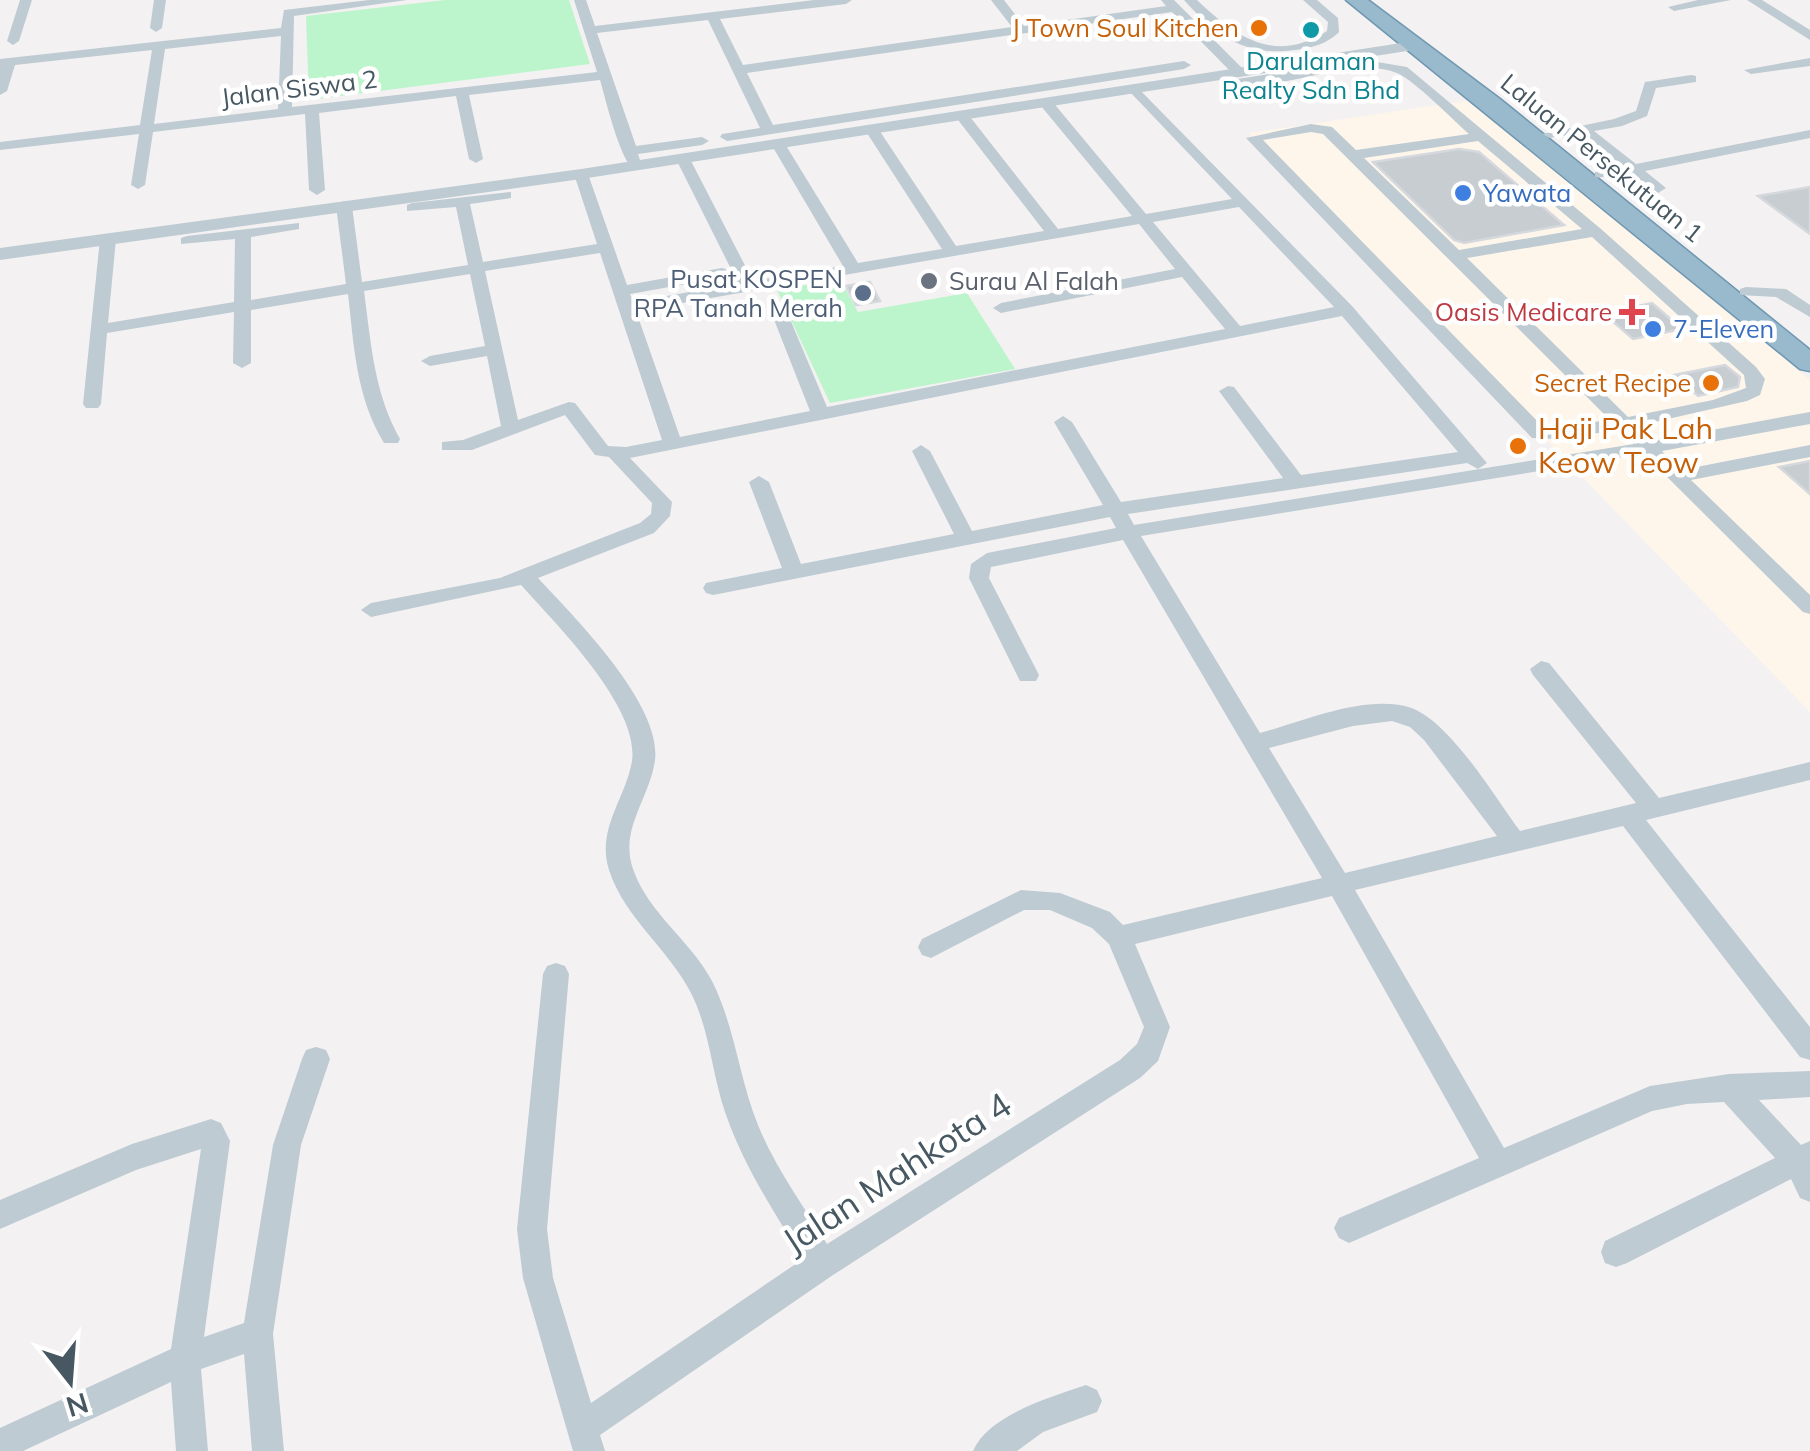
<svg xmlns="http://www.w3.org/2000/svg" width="1810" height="1451" viewBox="0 0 1810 1451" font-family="Mulish,sans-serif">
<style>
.commercial{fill:#fef6eb}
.green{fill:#bcf5cb}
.building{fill:#c8cdd2;stroke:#d5d8dd;stroke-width:2.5}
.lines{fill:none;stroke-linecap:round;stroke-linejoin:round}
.trunk-casing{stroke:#6f97b1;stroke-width:3}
.minor{fill:#becbd2;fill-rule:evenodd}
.tertiary{fill:#becbd2;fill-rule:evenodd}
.trunk{fill:#99b9cc;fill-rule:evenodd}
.food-dot{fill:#e8710a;stroke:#fff;stroke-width:4}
.culture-dot{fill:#0f9aa8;stroke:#fff;stroke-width:4}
.shop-dot{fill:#3f7fe0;stroke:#fff;stroke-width:4}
.worship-dot{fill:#6b7280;stroke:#fff;stroke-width:4}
.service-dot{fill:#5c6f8a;stroke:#fff;stroke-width:4}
.health-dot{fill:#e0444e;stroke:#fff;stroke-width:4}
.labels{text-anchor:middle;stroke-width:9;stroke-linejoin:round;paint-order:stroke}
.far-food-label{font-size:25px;fill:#c56008;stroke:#fff;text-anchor:end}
.far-culture-label{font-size:25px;fill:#0d838f;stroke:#fff}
.far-street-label{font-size:25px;fill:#475862;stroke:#fff}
.far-shop-label{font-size:25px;fill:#366cbe;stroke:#fff;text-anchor:start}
.far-service-label{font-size:25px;fill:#4e5e75;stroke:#fff;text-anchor:end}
.far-worship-label{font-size:25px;fill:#5b616d;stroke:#fff;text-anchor:start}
.far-health-label{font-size:25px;fill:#be3a42;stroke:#fff;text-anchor:end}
.food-label{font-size:30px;fill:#c56008;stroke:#fff;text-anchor:start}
.near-street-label{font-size:35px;fill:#475862;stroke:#fff}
</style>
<rect width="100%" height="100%" fill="#f4f1f2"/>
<polygon class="commercial" points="1471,100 1810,380 1810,712 1249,133"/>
<g class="green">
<polygon points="445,0 569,0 590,64 309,100 306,16"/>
<polygon points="840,279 858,312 967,293 1015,369 830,403 777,290"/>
</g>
<g class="building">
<polygon points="1459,149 1479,152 1564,225 1464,243 1454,240 1373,162"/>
<polygon points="1810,187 1810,234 1758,196"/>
<polygon points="870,282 880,301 856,305 846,286"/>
<polygon points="1652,303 1682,329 1633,339 1603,313"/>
<polygon points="1725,365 1740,377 1738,387 1698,396 1674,375"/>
<polygon points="1810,461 1810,494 1779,467"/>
</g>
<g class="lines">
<g class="trunk-casing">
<polygon id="trunk" points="1346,0 1368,0 1500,99 1810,350 1810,371 1800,369"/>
</g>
<g class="minor">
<polygon points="20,0 32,0 19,41 13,45 7,41"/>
<polygon points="154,0 166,0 162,28 156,32 150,28"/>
<path d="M369,0H407L294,16L292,107L597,72L574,0H586L595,26L814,0H852L846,4L720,19L743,65L1012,27L991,0H1004L1024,26L1166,6L1161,0H1174L1247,73L1235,76L1172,12L747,73L773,125L1184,61L1191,65L1184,69L727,141L720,137L722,134L760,128L708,20L597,33L636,146L702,137L709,141L702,145L638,154L642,166L635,170C620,162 606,100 600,80L469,95L483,159L476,163L469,159L456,96L319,113L325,190L317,195L309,190L305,114L153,132L145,185L138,189L131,185L139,134L0,150V142L140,125L152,50L15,65L7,91L0,95V59L281,28L284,10ZM281,36L278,109L154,124L165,49Z"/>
<path d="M1184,0H1197C1235,36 1274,65 1327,31L1328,22L1303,0H1317L1338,18L1339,32C1327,44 1312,48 1295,50C1246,57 1216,36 1184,0Z"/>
<polygon points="1698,0 1731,0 1674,11 1668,7"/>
<polygon points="1747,0 1762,0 1810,30 1810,40"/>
<polygon points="1810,58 1810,66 1751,74 1744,70"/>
<path d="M1365,60L1407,67L1601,229L1756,367L1765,379L1760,395L1747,401L1637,426L1652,441L1810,412V424L1662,451L1681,470L1810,445V457L1691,480L1810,595V614L1803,612L1644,454L1141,536L1260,733C1304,721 1360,696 1405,706C1447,715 1495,798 1520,831L1636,803L1533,675L1530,669L1541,661L1549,663L1659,798L1810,762V780L1646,820L1810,1027V1060L1800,1057L1623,826L1355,890L1504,1148L1650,1086L1729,1074L1810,1071V1097L1759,1100L1801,1145L1810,1141V1202L1800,1198L1791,1179L1627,1263L1616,1267L1605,1263L1601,1252L1605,1241L1775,1158L1724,1102L1687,1104L1652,1111L1349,1243L1339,1238L1334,1228L1339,1218L1479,1158L1332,896L1135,944L1170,1027L1158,1061L1140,1078L833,1275L600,1435L605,1451H573L523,1278L517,1229L543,974L547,966L556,963L565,966L569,974L547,1229L553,1278L591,1403L803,1259C774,1212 743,1165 725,1112C712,1074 710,1032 692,995C670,950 625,919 609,870C596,829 626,798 632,761C640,707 555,623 521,585L371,617L361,610L371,603L500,578L640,523L651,514L652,503L609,457L595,455L565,415L472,450H442V442L463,440L501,426L487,356L430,366L421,361L430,356L485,346L470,274L364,291C371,343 374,393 400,439L398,443H384C356,397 354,346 348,294L251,310V363L242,368L233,363L234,312L107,333L101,404L98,408H86L83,404L100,239L108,234L116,239L108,323L234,302L235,239L181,244V238L187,236L299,223V229L251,237V300L346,284L336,206L344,201L352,206L362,282L468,265L456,207L407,211V205L412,203L511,192V198L470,204L483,262L597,244L574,174L581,170L588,174L627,285L722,268L732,271L676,159L683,155L690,159L753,281L843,266L771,144L778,140L785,144L858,263L942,249L865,130L872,126L877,127L956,246L1044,231L955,116L962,112L967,113L1058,229L1132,216L1041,106L1039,103L1046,99L1051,100L1146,214L1232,199L1130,92L1128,89L1135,85L1352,306L1487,463L1478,469L1467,463L1128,514L1134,525L1634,444L1619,430L1556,439L1532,438L1246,138L1311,124L1332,127L1356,150L1469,134C1452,119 1415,81 1397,73C1347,52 1252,107 1213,76L1220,72L1237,79ZM1311,132L1323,134L1610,420L1544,428L1263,140ZM1478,141L1582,229L1459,250L1364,158ZM1239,207L1334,307L1240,326L1153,222ZM1139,224L1175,269L1001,303L993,308L1001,313L1182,277L1225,329L827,407L787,312L779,307L771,312L810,411L680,437L636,311ZM1592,237L1744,375L1746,388L1713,400L1628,417L1467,258ZM600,253L662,440L626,447L608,446L575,403L569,402L518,420L485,271ZM720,278L723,286L633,302L630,294ZM1342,316L1458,452L1301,475L1234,387L1228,386L1219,391L1283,478L1121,502L1072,422L1063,416L1054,422L1103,505L972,531L930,451L921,445L912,451L954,534L801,564L769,482L759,476L749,482L782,568L706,583L703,588L706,593L713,595L1110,517L1116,528L987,553L971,564L969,578L1020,681H1036L1039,675L989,578L991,567L1123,540L1322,878L1123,925L1110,912L1060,893L1021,890L922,939L918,947L922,955L931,958L1024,910H1050L1092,928L1109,944L1144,1027L1137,1044L1120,1060L827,1244C803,1205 775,1167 758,1125C739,1078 735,1027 712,981C691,941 648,913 633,869C619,829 650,798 655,760C662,704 574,617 538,578L654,533L670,516L672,502L630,458ZM1392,721L1410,727L1424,740L1497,836L1345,873L1269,748L1353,726Z"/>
<polygon points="1691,75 1696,76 1696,82 1656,88 1647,116 1622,126 1594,131 1636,164 1810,130 1810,138 1645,171 1666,188 1658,193 1630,173 1595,178 1595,172 1621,166 1580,133 1549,138 1542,134 1614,119 1636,111 1645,82"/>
<polygon points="1746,287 1786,289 1810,305 1810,317 1776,297 1740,295 1740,289"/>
<polygon points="316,1047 326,1050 330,1059 301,1145 273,1334 284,1451 252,1451 244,1354 201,1369 208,1451 176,1451 171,1382 23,1451 0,1451 0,1428 171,1349 201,1149 136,1170 0,1229 0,1200 132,1144 211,1119 221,1123 230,1141 204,1337 244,1323 273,1145 302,1059 306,1050"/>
<path d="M1086,1385L1097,1390L1102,1401L1097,1412L1043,1432L1017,1451H973C988,1415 1051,1397 1086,1385Z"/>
</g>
<polygon class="tertiary" points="1414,41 1420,43 1420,49 581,179 0,260 0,248 581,169"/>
<use href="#trunk" class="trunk"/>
</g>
<g class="food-dot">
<circle cx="1259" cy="28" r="10"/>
<circle cx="1711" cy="383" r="10"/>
<circle cx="1518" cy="446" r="10"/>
</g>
<circle class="culture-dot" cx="1311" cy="30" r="10"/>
<g class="shop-dot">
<circle cx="1463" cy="193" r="10"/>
<circle cx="1653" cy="329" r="10"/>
</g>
<circle class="worship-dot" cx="929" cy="281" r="10"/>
<circle class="service-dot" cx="863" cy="293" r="10"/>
<path class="health-dot" d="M1627 297h10v10h10v10h-10v10h-10v-10h-10v-10h10z"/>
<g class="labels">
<g class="far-food-label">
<text x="1239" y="37">J Town Soul Kitchen</text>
<text x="1691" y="392">Secret Recipe</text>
</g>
<g class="far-culture-label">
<text x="1311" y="70">Darulaman<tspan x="1311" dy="29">Realty Sdn Bhd</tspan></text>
</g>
<g class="far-street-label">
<text transform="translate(299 88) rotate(-7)" y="9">Jalan Siswa 2</text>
<text transform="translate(1602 158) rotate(39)" y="9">Laluan Persekutuan 1</text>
</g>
<g class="far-shop-label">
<text x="1483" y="202">Yawata</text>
<text x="1673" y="338">7-Eleven</text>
</g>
<g class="far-service-label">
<text x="843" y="288">Pusat KOSPEN<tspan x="843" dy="29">RPA Tanah Merah</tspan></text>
</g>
<g class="far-worship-label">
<text x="949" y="290">Surau Al Falah</text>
</g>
<g class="far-health-label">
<text x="1612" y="321">Oasis Medicare</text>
</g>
<g class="food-label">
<text x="1538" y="439">Haji Pak Lah<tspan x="1538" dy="34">Keow Teow</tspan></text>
</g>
<g class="near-street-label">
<text transform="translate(897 1173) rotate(-33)" y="12">Jalan Mahkota 4</text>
</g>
</g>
<g transform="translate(70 1381) rotate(163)" stroke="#ffffff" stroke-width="8" paint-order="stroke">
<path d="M0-8L18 38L0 25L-18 38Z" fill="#475862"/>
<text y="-15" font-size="28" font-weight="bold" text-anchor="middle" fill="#475862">N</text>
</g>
</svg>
